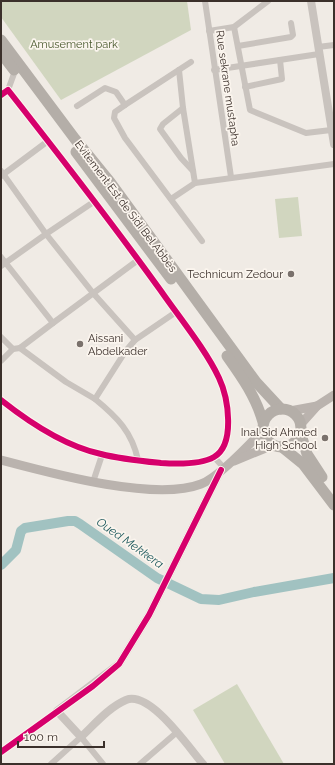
<svg xmlns="http://www.w3.org/2000/svg" width="335" height="765" viewBox="0 0 335 765" font-family="Raleway,sans-serif">
<style>
.green{fill:#d1d6bf}
.lines{fill:none;stroke-linecap:round;stroke-linejoin:round}
.river{stroke:#a1c2c1;stroke-width:10}
.minor{stroke:#c9c3be;stroke-width:6}
.tertiary{stroke:#c9c3be;stroke-width:8}
.secondary{stroke:#bab3ae;stroke-width:9}
.trunk{stroke:#b4aea8;stroke-width:11}
.cycleway-casing{stroke:#fbf5ee;stroke-width:8}
.cycleway{stroke:#d6006c;stroke-width:6}
.poi-dot{fill:#7a716c;stroke:#fbf5ee;stroke-width:1.5}
.labels{text-anchor:middle;stroke-width:3.5;stroke-linejoin:round;paint-order:stroke}
.park-label{font-size:11px;fill:#4a5a2e;stroke:#fbf5ee}
.street-label{font-size:11px;fill:#3b302b;stroke:#fbf5ee}
.poi-label{font-size:11px;fill:#3b302b;stroke:#fbf5ee;text-anchor:end}
.water-label{font-size:12px;font-style:italic;fill:#1f5a5e;stroke:#fbf5ee}
</style>
<rect width="100%" height="100%" fill="#f0ebe5"/>
<g class="green">
<polygon points="1,1 187,1 191,30 61,100 1,17"/>
<polygon points="298,197 302,236 279,238 275,199"/>
<polygon points="237,684 284,764 225,764 193,710"/>
</g>
<g class="lines">
<polyline class="river" points="1,565 16,550 21,531 25,528 68,521 75,521 80,524 157,578 201,599 219,600 254,592 334,578"/>
<g class="minor">
<polyline points="205,1 231,177"/>
<polyline points="234,27 250,110 306,133 331,130"/>
<polyline points="209,31 234,27 268,1"/>
<polyline points="238,46 291,37 293,35 291,23"/>
<polyline points="318,47 334,45"/>
<polyline points="191,62 125,105 115,112 114,118 125,138 202,241"/>
<polyline points="179,70 183,108 195,183"/>
<polyline points="214,70 319,54"/>
<polyline points="245,87 282,79 280,60"/>
<polyline points="8,90 15,71"/>
<path d="M1,95L8,90C60,156 112,223 161,291C179,317 206,350 219,378C228,397 236,444 214,457C200,465 176,464 161,463C141,461 120,459 101,454C64,446 30,423 1,400"/>
<polyline points="77,106 105,88 116,92 125,105"/>
<polyline points="183,108 163,124 160,129 181,158 193,171"/>
<polyline points="1,171 46,234 1,266"/>
<polyline points="1,176 48,141"/>
<polyline points="171,199 195,183 334,164"/>
<path d="M95,201L46,234L93,293L135,340L125,352L95,399C117,417 132,432 138,460"/>
<polyline points="1,257 53,323 20,348 13,349 1,361"/>
<polyline points="53,323 138,260"/>
<polyline points="1,337 13,349"/>
<polyline points="135,340 176,312"/>
<polyline points="20,348 66,382 95,399"/>
<polyline points="214,457 224,468"/>
<polyline points="93,482 102,455"/>
<polyline points="1,752 57,711"/>
<polyline points="51,764 81,737 103,764"/>
<polyline points="140,764 176,733"/>
</g>
<g class="tertiary">
<polyline points="311,1 334,144"/>
<path d="M203,764C189,748 150,690 126,700C109,707 94,725 81,737L57,711L119,664L149,615L220,472"/>
</g>
<g class="secondary">
<polyline points="290,411 317,406"/>
<polyline points="300,425 317,406 334,395"/>
<path d="M1,460C50,473 155,502 201,484C219,477 249,445 263,430"/>
<polyline points="234,461 273,445"/>
</g>
<g class="trunk">
<polyline points="1,40 75,139 110,182 256,382 281,409"/>
<polyline points="1,53 14,70"/>
<polyline points="76,152 171,279"/>
<path d="M227,356C242,377 256,397 263,422"/>
<circle cx="282" cy="428" r="19"/>
<polyline points="300,431 307,454 322,477"/>
<polyline points="282,447 303,464 334,505"/>
</g>
<g class="cycleway-casing">
<g id="cycleway">
<path d="M1,95L8,90C60,156 112,223 161,291C179,317 206,350 219,378C228,397 236,444 214,457C200,465 176,464 161,463C141,461 120,459 101,454C64,446 30,423 1,400"/>
<polyline points="1,752 93,686 119,664 149,615 221,470"/>
</g>
</g>
<use href="#cycleway" class="cycleway"/>
</g>
<g class="poi-dot">
<circle cx="291" cy="274" r="4"/>
<circle cx="80" cy="344" r="4"/>
<circle cx="325" cy="438" r="4"/>
</g>
<g class="labels">
<g class="park-label">
<text x="74" y="48">Amusement park</text>
</g>
<g class="street-label">
<text transform="translate(228 88) rotate(82)" y="4">Rue sekrane mustapha</text>
<text transform="translate(126 206) rotate(53)" y="4">Evitement Est de Sidi Bel Abbès</text>
</g>
<g class="poi-label">
<text x="283" y="278">Technicum Zedour</text>
<text x="88" y="342" text-anchor="start">Aissani<tspan x="88" dy="13">Abdelkader</tspan></text>
<text x="317" y="436">Inal Sid Ahmed<tspan x="317" dy="13">High School</tspan></text>
</g>
<g class="water-label">
<text transform="translate(130 543) rotate(35)" y="4">Oued Mekkera</text>
</g>
</g>
<rect width="335" height="765" fill="none" stroke="#3b302b" stroke-width="4"/>
<path d="M18 741v6h86v-6" fill="none" stroke="#3b302b" stroke-width="2"/>
<text x="24" y="741" font-size="12" fill="#3b302b" stroke="#fbf5ee" stroke-width="3" paint-order="stroke">100 m</text>
</svg>
